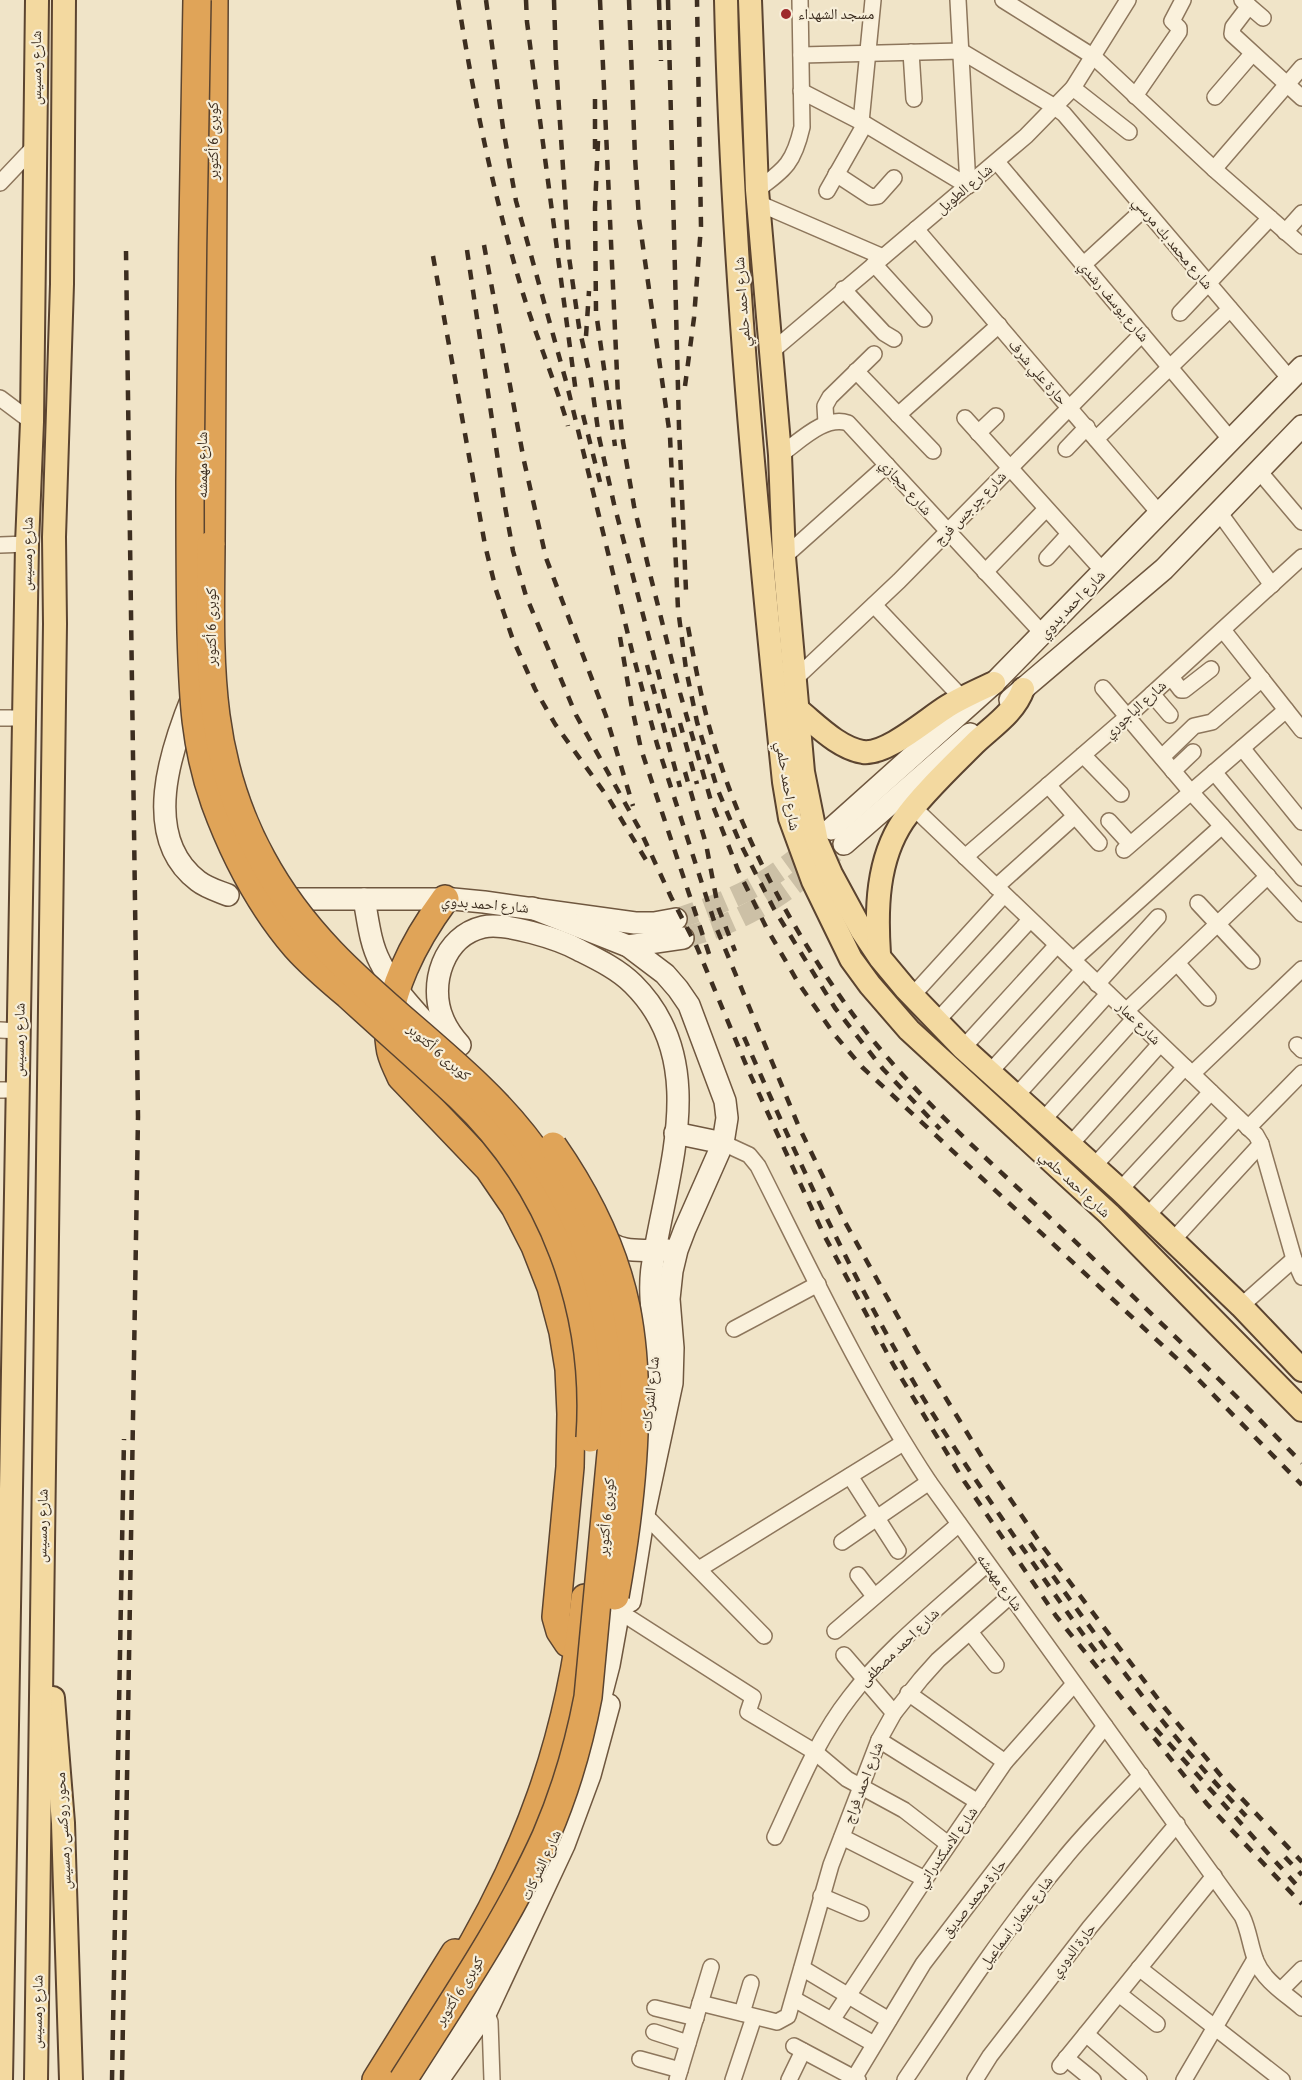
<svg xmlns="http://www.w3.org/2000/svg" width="1302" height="2080" viewBox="0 0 1302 2080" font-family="'Crimson Pro','Noto Naskh Arabic',serif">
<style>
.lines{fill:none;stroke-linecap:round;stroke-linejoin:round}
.secondary-tunnel{stroke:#ccc0a6;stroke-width:21;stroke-dasharray:21 10;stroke-linecap:butt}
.minor-casing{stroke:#8d765c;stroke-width:18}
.secondary-casing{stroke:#6f573f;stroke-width:24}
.primary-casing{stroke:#5b4430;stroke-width:26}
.motorway-casing{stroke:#5b4430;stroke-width:30}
.minor{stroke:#faf1dc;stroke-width:15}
.secondary{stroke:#faf1dc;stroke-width:21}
.primary{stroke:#f3d9a0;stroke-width:22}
.motorway{stroke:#e0a458;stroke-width:27}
.rail{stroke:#3d2e20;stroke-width:4.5;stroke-dasharray:10 10;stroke-linecap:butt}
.motorway-bridge-casing{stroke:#5b4430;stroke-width:30;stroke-linecap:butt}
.motorway-bridge{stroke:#e0a458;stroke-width:27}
.poi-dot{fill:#9e2a2b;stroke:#f7eed8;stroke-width:2}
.labels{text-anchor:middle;stroke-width:4.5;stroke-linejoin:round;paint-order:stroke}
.poi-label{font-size:15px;fill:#3d2e20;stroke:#f7eed8;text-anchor:start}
.street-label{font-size:15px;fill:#3d2e20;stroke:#f7eed8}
</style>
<rect width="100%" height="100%" fill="#f0e4c8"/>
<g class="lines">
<g class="secondary-tunnel">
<path d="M676,919C734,900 769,883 815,843"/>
<path d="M683,938C752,920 790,890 844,844"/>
</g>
<g class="minor-casing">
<g id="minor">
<polyline points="958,0 968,186"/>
<polyline points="1003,0 1094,57 1214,169 1302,246"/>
<polyline points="1242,0 1263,18"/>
<polyline points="1249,6 1233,27 1232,34 1302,98"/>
<polyline points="911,52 914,99"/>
<polyline points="801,55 961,51 1055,107 1064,114 1290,379"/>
<polyline points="1073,88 1129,132"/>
<polyline points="801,91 865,124 968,186"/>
<polyline points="1135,96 1179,32 1179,28 1172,21 1183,0"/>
<polyline points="1215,97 1252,54"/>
<polyline points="861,122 873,0"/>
<polyline points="997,162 1231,440"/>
<polyline points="1214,169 1302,67"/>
<polyline points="836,174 871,197 878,196 894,178"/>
<polyline points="0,183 36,145"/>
<path d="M757,190C786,169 794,162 802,127L800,0"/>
<polyline points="827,191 865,124"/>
<polyline points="758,203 883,257"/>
<polyline points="916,229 1160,514"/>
<polyline points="1285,232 1302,213"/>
<polyline points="874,264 924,319"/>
<polyline points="1083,265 1144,209"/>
<polyline points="843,289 884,333 894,339"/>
<polyline points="1180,313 1270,218"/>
<polyline points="771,352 1026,136 1073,88 1128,0"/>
<polyline points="856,371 933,451"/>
<polyline points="0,398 32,422"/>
<polyline points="898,415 999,325"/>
<polyline points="965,418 1103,571"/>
<polyline points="826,423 825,406 830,397 874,354"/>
<polyline points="978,433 996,416"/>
<polyline points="1096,439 1230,309"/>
<polyline points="1066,449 1087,427"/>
<path d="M780,455C799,442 824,415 848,423L1043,634"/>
<polyline points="1259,471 1302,522"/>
<polyline points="1219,512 1272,585"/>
<polyline points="0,545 27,544"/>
<polyline points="784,557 887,465"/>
<polyline points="1047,558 1069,534"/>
<polyline points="985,572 1046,509"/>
<polyline points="874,605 962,698"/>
<polyline points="1223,630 1302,730"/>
<polyline points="1171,677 1181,690 1184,690 1211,669"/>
<polyline points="795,679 899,581 1142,334"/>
<polyline points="1103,688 1191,792 1302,914"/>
<polyline points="1152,694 1170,715"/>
<polyline points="0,718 24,718"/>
<polyline points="1242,748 1302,822"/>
<polyline points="1083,755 1121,794"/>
<polyline points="1162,757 1194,726 1212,722 1262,679"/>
<polyline points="1173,771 1193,752"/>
<polyline points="1214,772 1302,878"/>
<polyline points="1048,785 1099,843"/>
<polyline points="913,807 1256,1135 1261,1144 1294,1259 1302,1277"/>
<polyline points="1109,821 1130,844"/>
<polyline points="1124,850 1286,710"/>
<polyline points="965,857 1128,716 1302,557"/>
<polyline points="996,887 1075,816"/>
<polyline points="1198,903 1252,961"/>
<polyline points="1073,960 1222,826"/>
<polyline points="1177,963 1208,998"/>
<polyline points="1097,984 1158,917"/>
<polyline points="912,996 1004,895"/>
<polyline points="1126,1011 1268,876"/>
<polyline points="936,1022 1030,920"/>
<polyline points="0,1030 19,1031"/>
<polyline points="1297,1045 1302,1050"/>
<polyline points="963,1048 1057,945"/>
<polyline points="990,1072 1083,970"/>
<polyline points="1192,1074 1302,969"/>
<polyline points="0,1090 18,1090"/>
<polyline points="1016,1096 1108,994"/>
<polyline points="1043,1120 1134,1019"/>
<polyline points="1248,1128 1302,1073"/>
<path d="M723,1143L749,1155L758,1166C812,1273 863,1382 929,1482L1242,1916C1249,1930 1250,1946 1256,1961C1264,1981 1286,1994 1302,2008"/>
<polyline points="1070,1145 1160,1044"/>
<polyline points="1094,1166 1185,1067"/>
<polyline points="1120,1190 1211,1092"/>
<polyline points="1147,1216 1238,1118"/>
<polyline points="1173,1240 1261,1144"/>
<polyline points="1241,1306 1294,1259"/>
<polyline points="734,1329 818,1284"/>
<polyline points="850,1476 898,1551"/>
<polyline points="644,1514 764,1636"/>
<polyline points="842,1542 929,1482"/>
<polyline points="699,1569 903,1443"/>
<polyline points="858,1575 874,1596"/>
<polyline points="628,1617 753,1697 748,1712 815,1752 847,1779 904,1810 948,1844"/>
<polyline points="835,1631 959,1524"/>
<polyline points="970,1632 996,1665"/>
<polyline points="844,1655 894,1713"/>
<polyline points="908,1693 1005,1762"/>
<polyline points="879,1740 978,1802"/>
<path d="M775,1837C797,1790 817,1739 850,1697C888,1647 941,1606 987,1564"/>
<polyline points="842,1837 925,1879"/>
<polyline points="821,1896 861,1913"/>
<polyline points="802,1968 889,2020"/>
<polyline points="1139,1968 1282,2080"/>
<polyline points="1281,1990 1302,1969"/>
<polyline points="1119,1994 1157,2024"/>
<polyline points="794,1999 874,2044"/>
<polyline points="700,2003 777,2022 788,2016 831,1865 879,1740 894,1713 921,1679 938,1660 1010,1596"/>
<polyline points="484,2006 490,2022 492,2080"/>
<polyline points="655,2008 696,2018"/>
<polyline points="742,2013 751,1983"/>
<polyline points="832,2020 925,1879 1005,1762 1074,1684"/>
<polyline points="654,2032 688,2043"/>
<polyline points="1086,2034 1139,2080"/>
<polyline points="794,2046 858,2080"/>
<polyline points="1066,2058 1093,2080"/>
<polyline points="640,2059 680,2070"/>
<polyline points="1060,2066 1214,1876"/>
<polyline points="677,2080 711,1967"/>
<polyline points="733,2080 754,2017"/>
<polyline points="789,2080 803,2051"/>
<polyline points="853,2080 923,1964 1105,1726"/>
<path d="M905,2080C955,2005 1005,1929 1063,1860C1087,1830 1115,1803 1141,1775"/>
<polyline points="975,2080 990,2056 1090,1927 1177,1824"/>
<polyline points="1184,2080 1255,1959"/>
</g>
</g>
<g class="secondary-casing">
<g id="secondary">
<path d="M193,695C171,749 140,837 198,881C207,888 218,891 228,895"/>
<polyline points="1010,700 1164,569 1302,426"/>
<polyline points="831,829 994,683 1302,367"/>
<polyline points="844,844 970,734"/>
<polyline points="294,899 453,899 484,902 635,923 654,923 676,919"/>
<path d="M364,899C368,920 370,943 380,962C394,991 419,1015 440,1039"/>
<polyline points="532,908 628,946 665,974 678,989 689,1005 725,1101 727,1118 723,1143 685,1229 677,1250 672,1271 669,1299 673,1348 672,1383 644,1514 630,1601"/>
<polyline points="628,946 683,938"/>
<path d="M460,1045C453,1037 447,1029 443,1019C428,984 444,936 483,927C505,922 559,939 579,950C597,959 618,969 633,984C712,1062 666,1173 652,1268C648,1297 655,1326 655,1354C655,1388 647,1420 644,1454"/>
<polyline points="675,1133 723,1143"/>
<path d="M598,1235C623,1255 638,1250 668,1250"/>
<polyline points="595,1719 609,1665 624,1582"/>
<polyline points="419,2080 490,1975 513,1923"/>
<polyline points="438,2080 487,2010 564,1845 590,1775 609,1705"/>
</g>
</g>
<g class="primary-casing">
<g id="primary">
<path d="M726,0C732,261 757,522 784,782L790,818L813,881L851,959L870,985L909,1030L1109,1214L1302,1410"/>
<polyline points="750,0 757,190 780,455 784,557 803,772 817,842 831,874 862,931 880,958 905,988 963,1048 1120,1190 1241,1306 1302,1370"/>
<path d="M797,709C816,724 838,748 863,752C887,755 928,718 948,706C963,697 979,690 994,683"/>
<path d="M879,954C876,909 877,860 903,821C920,796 953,765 975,743C993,726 1015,712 1023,689"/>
<polyline points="53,1698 63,1823 71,2080"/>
<polyline points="1,2080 27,544 32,422 37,0"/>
<polyline points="36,2080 55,624 54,537 62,284 64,0"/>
</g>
</g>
<g class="motorway-casing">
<g id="motorway">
<polyline points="211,545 214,0"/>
<path d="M445,899C417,937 382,998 390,1047C391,1058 397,1067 401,1077L489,1169L515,1207L535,1246L551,1287L563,1332L569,1369L571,1414L570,1467L556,1617L560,1631L568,1643"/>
<path d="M453,1977C527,1857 570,1738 585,1598"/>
<polyline points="376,2080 455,1953"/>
</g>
</g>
<use href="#minor" class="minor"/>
<use href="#secondary" class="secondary"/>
<use href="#primary" class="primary"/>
<use href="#motorway" class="motorway"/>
<g class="rail">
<path d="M458,0C473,94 492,188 519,280C533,330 554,377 568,426"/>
<polyline points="486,0 503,128 516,201 567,385 632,651 657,744 716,927 799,1127 845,1222 917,1351 985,1462 1041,1544 1164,1707 1227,1783 1302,1862"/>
<polyline points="526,0 527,22 576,393"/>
<polyline points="554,0 556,63 569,257 579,327 591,380 599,437 614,504 675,737"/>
<polyline points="600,0 618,396 623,442 634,506 650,574 680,693 711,801 738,870 766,927 799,984 834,1034 862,1067 1187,1368 1302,1485"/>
<polyline points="629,0 635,157 639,219 670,436 678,609 686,669 697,722 717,788 740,843 774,909 835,1008 883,1069 940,1129"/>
<polyline points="659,0 661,61"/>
<polyline points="668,0 679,427 686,591"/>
<polyline points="595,99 595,150"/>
<polyline points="598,141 595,208 596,312 615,446"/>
<polyline points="484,245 524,461 546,558 606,716 633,806"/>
<polyline points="467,250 504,501 513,551 526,596 576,715 640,830 671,897 696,945 749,1072 823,1233 894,1366 964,1481 1056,1616 1207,1804 1302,1904"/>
<polyline points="433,256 485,545 496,590 512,637 535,689 555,724 609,799 646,860"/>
<polyline points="586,336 589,291"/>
<polyline points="685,386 694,318 701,226 697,0"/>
<polyline points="583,415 600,482"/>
<path d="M688,627C696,670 704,714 718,756C746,844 791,927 844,1002C900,1082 975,1148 1046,1214C1133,1296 1219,1377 1302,1463"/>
<polyline points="620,637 632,708 641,749 711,960"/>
<polyline points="647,665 680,787"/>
<polyline points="680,723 697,784"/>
<polyline points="685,772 706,844 718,907 735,951"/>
<path d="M744,1037C792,1147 842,1256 901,1360C935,1421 975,1479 1014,1536C1044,1578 1072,1621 1104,1662"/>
<path d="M1030,1543C1096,1638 1166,1732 1246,1816"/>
<polyline points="1155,1728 1302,1891"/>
<polyline points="1285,1857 1302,1875"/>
<polyline points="112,2080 124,1439"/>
<polyline points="122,2080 138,1117 126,251"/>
</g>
<g class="motorway-bridge-casing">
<g id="motorway-bridge">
<path d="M197,0C194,161 191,321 190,482C190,532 190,582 191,632C193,694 194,744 215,803C234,855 260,905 296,947C312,965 330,980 348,995C385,1029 423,1062 459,1096C553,1185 599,1310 590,1438"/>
<path d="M211,545C210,659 205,755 262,859C316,959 400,1011 479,1087C574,1178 613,1281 615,1411L588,1697C579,1744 565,1792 546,1836C507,1922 453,2001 403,2080"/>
<path d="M553,1146C587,1195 614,1248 626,1307C644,1396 631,1507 615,1596"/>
</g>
</g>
<use href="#motorway-bridge" class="motorway-bridge"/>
</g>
<circle class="poi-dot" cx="786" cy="14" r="6"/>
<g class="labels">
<g class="poi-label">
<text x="798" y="19">مسجد الشهداء</text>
</g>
<g class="street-label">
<text transform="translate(36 68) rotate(-90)" y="5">شارع رمسيس</text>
<text transform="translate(213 141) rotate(-90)" y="5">كوبرى 6 أكتوبر</text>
<text transform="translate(964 189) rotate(-40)" y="5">شارع الطويل</text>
<text transform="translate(1173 243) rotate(50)" y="5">شارع محمد بك مرسي</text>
<text transform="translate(1114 301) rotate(50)" y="5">شارع يوسف رشدي</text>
<text transform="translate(742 302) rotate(-94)" y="5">شارع احمد حلمي</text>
<text transform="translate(1038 372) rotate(49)" y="5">حارة علي شرف</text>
<text transform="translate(202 465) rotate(-90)" y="5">شارع مهمشه</text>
<text transform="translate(906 487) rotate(48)" y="5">شارع حجازي</text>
<text transform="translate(970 508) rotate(-46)" y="5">شارع جرجس فرج</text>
<text transform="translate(27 554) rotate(-89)" y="5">شارع رمسيس</text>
<text transform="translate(1072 604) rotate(-46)" y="5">شارع احمد بدوي</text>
<text transform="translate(211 627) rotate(-90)" y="5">كوبرى 6 أكتوبر</text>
<text transform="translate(1135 709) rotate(-42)" y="5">شارع الباجوري</text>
<text transform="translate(788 786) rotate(81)" y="5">شارع احمد حلمي</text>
<text transform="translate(485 904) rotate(5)" y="5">شارع احمد بدوي</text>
<text transform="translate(1139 1023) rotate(44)" y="5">شارع عمار</text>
<text transform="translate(19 1040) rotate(-89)" y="5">شارع رمسيس</text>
<text transform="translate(439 1052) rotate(41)" y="5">كوبرى 6 أكتوبر</text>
<text transform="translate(1075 1184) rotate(43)" y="5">شارع احمد حلمي</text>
<text transform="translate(650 1394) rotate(-84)" y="5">شارع الشركات</text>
<text transform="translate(606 1517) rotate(-85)" y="5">كوبرى 6 أكتوبر</text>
<text transform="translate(42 1526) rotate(-89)" y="5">شارع رمسيس</text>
<text transform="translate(1000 1582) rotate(54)" y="5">شارع مهمشه</text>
<text transform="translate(899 1647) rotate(-44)" y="5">شارع احمد مصطفى</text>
<text transform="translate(863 1783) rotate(-69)" y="5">شارع احمد فراج</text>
<text transform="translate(63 1831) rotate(-93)" y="5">محور روكسى رمسيس</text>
<text transform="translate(947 1847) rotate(-55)" y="5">شارع الاسكندراني</text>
<text transform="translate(541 1865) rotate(-65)" y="5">شارع الشركات</text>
<text transform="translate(974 1898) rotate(-52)" y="5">حارة محمد صديق</text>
<text transform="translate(1016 1922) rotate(-53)" y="5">شارع عثمان اسماعيل</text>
<text transform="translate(1073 1950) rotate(-52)" y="5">حارة الدوري</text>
<text transform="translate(459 1991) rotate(-58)" y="5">كوبرى 6 أكتوبر</text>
<text transform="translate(37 2012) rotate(-89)" y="5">شارع رمسيس</text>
</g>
</g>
</svg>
